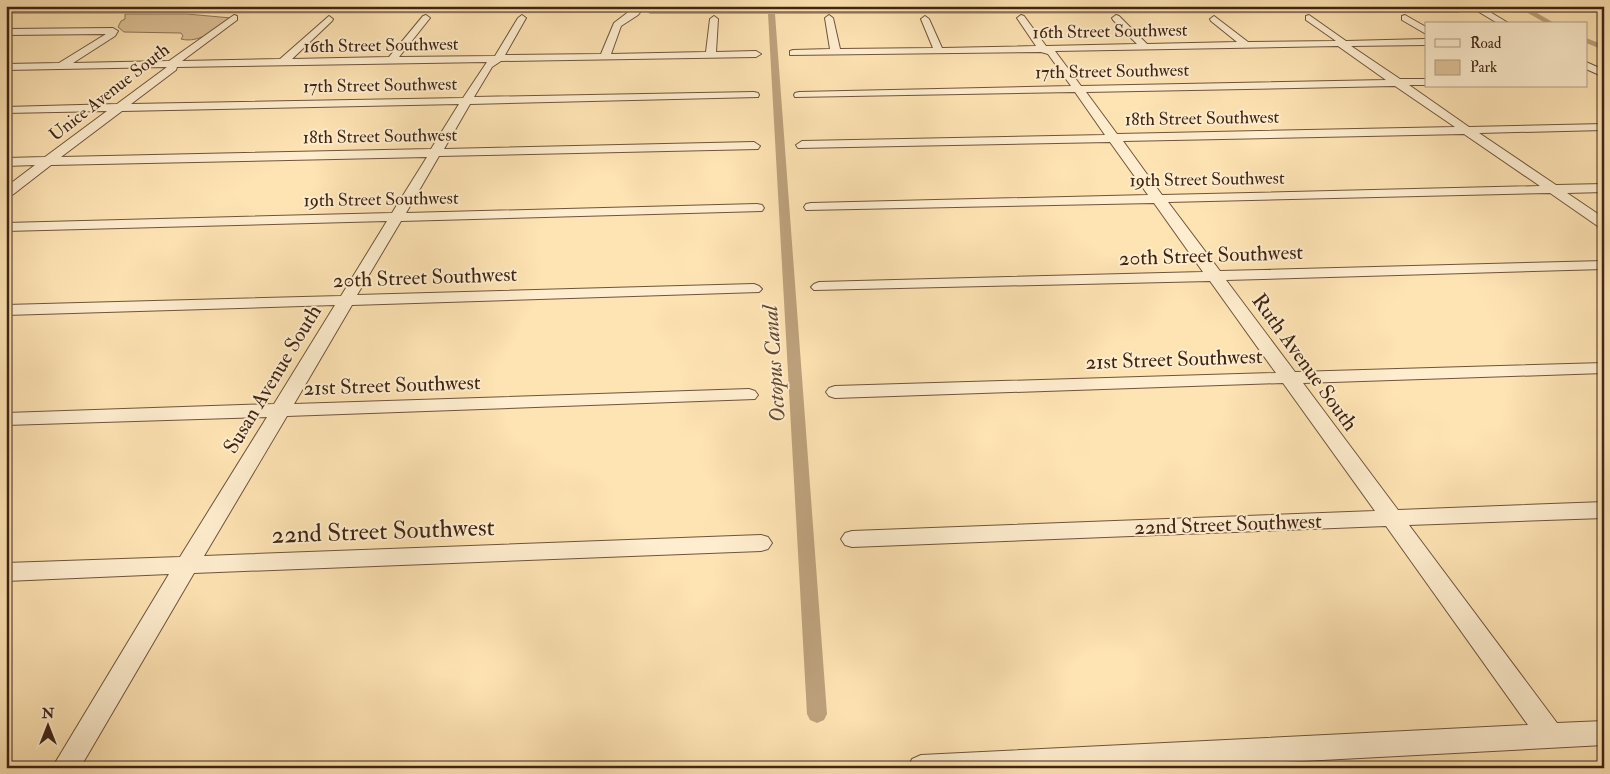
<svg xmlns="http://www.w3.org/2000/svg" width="1610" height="774" viewBox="0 0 1610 774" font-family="'IM FELL Double Pica',serif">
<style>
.green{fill:#dec398;stroke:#8e7456}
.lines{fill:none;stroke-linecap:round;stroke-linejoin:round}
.canal{fill:#bda27d;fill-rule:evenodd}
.minor-casing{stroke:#6f543c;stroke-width:2}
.minor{fill:#feedce;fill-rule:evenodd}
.labels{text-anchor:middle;stroke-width:4;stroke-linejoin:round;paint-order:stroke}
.far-street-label{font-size:18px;fill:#3f2414;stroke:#feedce}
.street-label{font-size:21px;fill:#3f2414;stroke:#feedce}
.water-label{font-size:22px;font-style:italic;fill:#654a34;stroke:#feedce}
.near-street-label{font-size:25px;fill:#3f2414;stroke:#feedce}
</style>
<rect width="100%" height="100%" fill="#fee3b3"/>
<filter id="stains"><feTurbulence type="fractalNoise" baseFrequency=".004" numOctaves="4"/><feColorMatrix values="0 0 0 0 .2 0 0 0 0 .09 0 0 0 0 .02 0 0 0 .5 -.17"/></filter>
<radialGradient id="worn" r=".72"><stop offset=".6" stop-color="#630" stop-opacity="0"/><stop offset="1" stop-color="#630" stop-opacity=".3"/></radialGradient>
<g class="green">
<polygon points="26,6 250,6 247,10 20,9"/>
<polygon points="450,6 831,6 831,9 447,9"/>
<path d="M125,14H187L231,18C217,28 200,44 181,39L183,36L181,33L124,32L118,27L121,21L125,19Z"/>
</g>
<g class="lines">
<g class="canal">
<polygon points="771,9 1458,9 1461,11 1458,13 775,14 827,714 824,720 817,723 810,720 807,714 768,14 650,14 647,12 650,10"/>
<polygon points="1499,9 1604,9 1604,13 1537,13 1556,24 1547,24 1528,13 1497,12 1497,10"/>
<polygon points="6,10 621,9 624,11 621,13 6,14"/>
<polygon points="1586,38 1604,45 1604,50 1586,43"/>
</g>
<g class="minor-casing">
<g id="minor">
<path d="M636,6H645L638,15L621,26L611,54L706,52L710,19L714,16L718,19L716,52L756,51L761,54L756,57L501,61L492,67L474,97L754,92L758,93L759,95L758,97L470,104L444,149L754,142L760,146L758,149L439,156L406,213L757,204L762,205L764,208L762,211L401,221L357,295L754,284L759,286L762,289L759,292L352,305L294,404L749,389L755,391L758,395L755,399L287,416L204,556L761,535L768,537L772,543L768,549L761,551L194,573L80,768H52L169,574L6,581V563L180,557L267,417L6,425V413L274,404L335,305L6,315V305L341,296L387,221L6,231V223L392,213L427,157L51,165L11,196L6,197V187L35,165L6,166V158L45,157L107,111L6,113V107L117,104L167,67L6,70V64L59,63L106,34L6,35V29L113,28L118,31L115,36L73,63L169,61L234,15L237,16V20L182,61L280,59L329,16L333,19L332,21L292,59L389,57L423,16L426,15L430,18L399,57L495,56L518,18L522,15L526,18L505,55L601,54L614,23ZM487,62L463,98L131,104L176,70L177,67ZM459,104L431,149L61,157L122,111Z"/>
<polygon points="1469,6 1480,6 1510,24 1499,24"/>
<path d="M829,15L833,18L840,49L933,48L921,19L925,16L929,19L942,48L1036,46L1017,18L1021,15L1024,16L1046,46L1137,44L1113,20L1112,18L1116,15L1119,16L1147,44L1237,42L1211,21L1210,19L1214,16L1248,42L1336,41L1306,20V16L1309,15L1346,41L1426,39V45L1351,46L1400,79H1426V85H1409L1469,127L1604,124V130L1479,133L1556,185L1604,184V192L1567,193L1604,218V228L1599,227L1550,193L1168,202L1220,271L1604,261V269L1226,280L1295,372L1604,363V373L1303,383L1398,510L1604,502V518L1409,525L1557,723L1604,721V745L1170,768H908L912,759L921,755L1528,725L1386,526L852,547L845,545L841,539L845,533L852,531L1375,511L1283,383L835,398L829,396L826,392L829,388L835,386L1276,373L1210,281L814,290L811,287L814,284L819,282L1203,272L1154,203L806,210L804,207L806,204L811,203L1148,195L1110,142L798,148L796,145L802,141L1105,135L1075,92L795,97L794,95L795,93L799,92L1071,86L1048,54L1041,52L790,55V51L793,50L830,49L825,18ZM1338,46L1386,80L1081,86L1055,51ZM1395,86L1455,127L1117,134L1086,92ZM1464,134L1540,186L1162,195L1123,141Z"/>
<polygon points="1405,15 1426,27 1426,34 1402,20 1402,16"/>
<polygon points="1586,62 1604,70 1604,77 1586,69"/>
</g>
</g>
<use href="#minor" class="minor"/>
</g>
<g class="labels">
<g class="far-street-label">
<text transform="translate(1110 31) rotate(-1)" y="6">16th Street Southwest</text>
<text transform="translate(381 45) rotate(-1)" y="6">16th Street Southwest</text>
<text transform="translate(1112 71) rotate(-1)" y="6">17th Street Southwest</text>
<text transform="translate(380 85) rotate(-1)" y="6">17th Street Southwest</text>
<text transform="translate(109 92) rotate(-38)" y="6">Unice Avenue South</text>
<text transform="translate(1202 118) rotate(-1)" y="6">18th Street Southwest</text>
<text transform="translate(380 136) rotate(-1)" y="6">18th Street Southwest</text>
<text transform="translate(1207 179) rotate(-1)" y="6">19th Street Southwest</text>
<text transform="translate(381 199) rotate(-1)" y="6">19th Street Southwest</text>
</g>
<g class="street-label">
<text transform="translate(1211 255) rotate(-2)" y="7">20th Street Southwest</text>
<text transform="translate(425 277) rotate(-2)" y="7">20th Street Southwest</text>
<text transform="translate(1174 359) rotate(-2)" y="7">21st Street Southwest</text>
<text transform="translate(1305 362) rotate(54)" y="7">Ruth Avenue South</text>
<text transform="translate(272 379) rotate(-59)" y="7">Susan Avenue South</text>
<text transform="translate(392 385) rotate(-2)" y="7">21st Street Southwest</text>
<text transform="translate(1228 524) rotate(-2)" y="7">22nd Street Southwest</text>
</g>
<g class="water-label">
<text transform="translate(773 364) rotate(-94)" y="8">Octopus Canal</text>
</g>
<g class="near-street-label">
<text transform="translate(383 530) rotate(-2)" y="9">22nd Street Southwest</text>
</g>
</g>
<rect width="1610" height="774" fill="none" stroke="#fee3b3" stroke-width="25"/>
<rect x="8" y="8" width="1595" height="759" fill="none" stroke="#3f2414" stroke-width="2.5"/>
<rect x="12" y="12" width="1585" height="749" fill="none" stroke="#3f2414"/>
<rect x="1425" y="22" width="162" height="65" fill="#feedce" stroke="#b29d84"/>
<rect x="1435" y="39" width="25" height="8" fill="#feedce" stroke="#b29d84"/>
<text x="1470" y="48" font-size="15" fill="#3f2414">Road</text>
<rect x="1435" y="60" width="25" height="15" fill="#dec398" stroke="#b29d84"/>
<text x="1470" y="72" font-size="15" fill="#3f2414">Park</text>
<g transform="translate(48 726)" stroke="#feedce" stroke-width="4" paint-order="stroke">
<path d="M0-4L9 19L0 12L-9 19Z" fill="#3f2414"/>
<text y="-8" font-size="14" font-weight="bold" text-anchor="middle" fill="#3f2414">N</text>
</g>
<rect width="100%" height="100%" filter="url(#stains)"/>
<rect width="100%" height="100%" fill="url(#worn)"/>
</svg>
